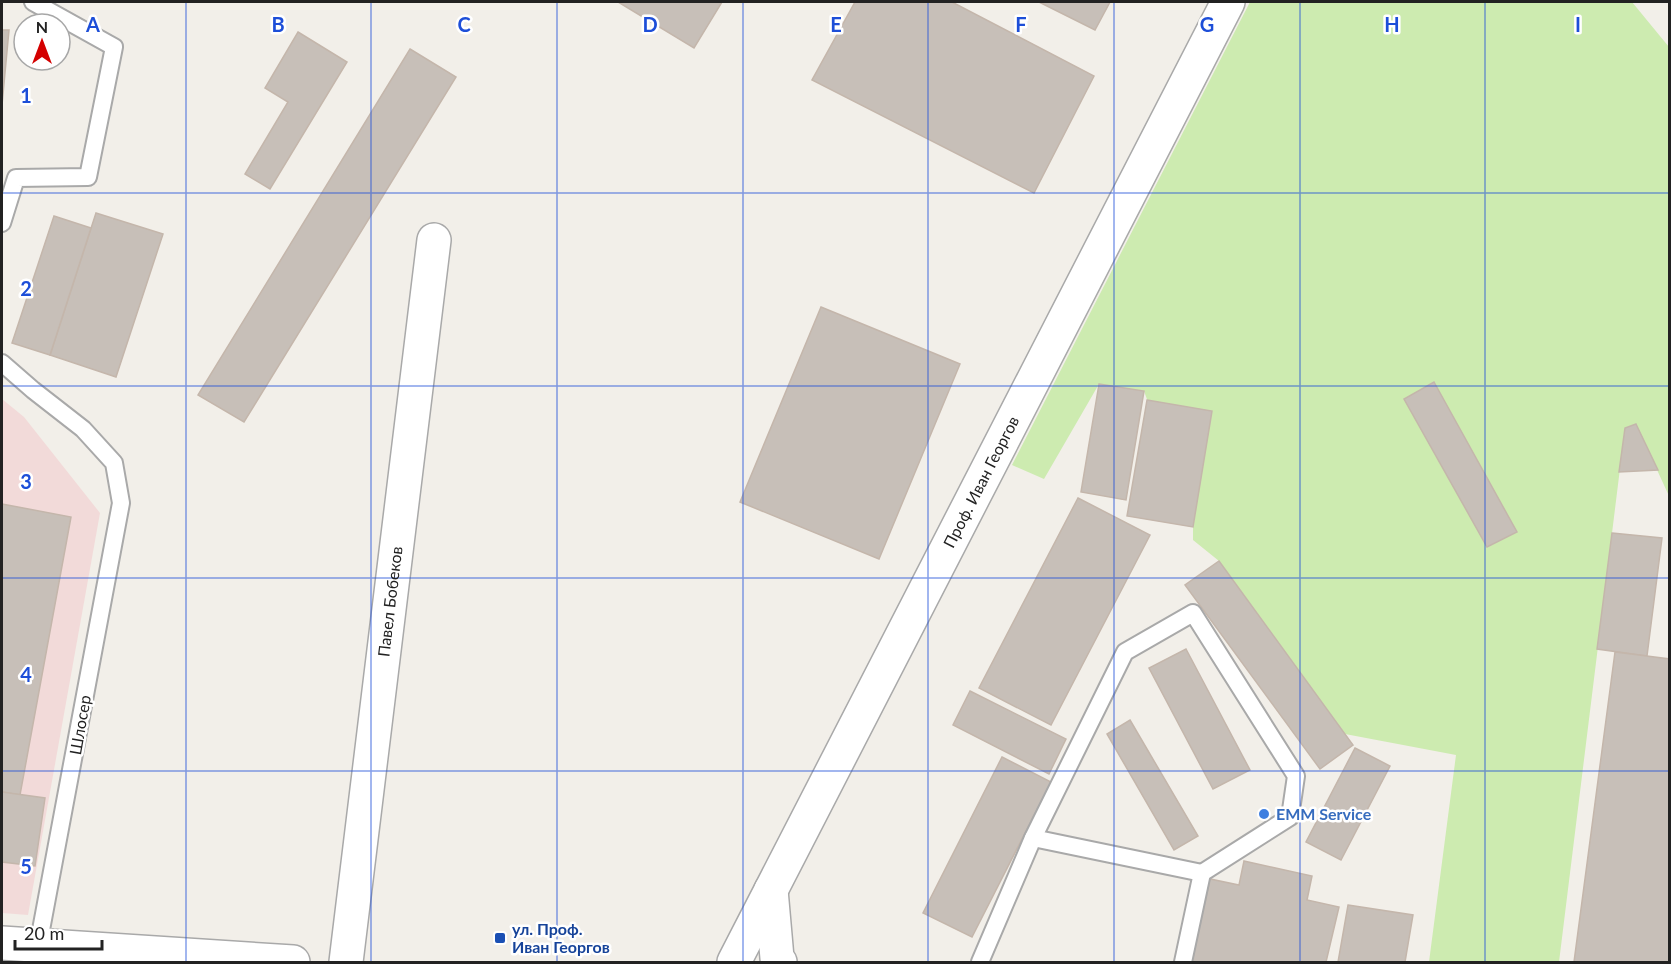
<svg xmlns="http://www.w3.org/2000/svg" width="1671" height="964" viewBox="0 0 1671 964" font-family="Lato,sans-serif">
<style>
.commercial{fill:#f2dad9}
.grass{fill:#cdebb0}
.building{fill:#c7bfb8;stroke:#c4b6ab;stroke-width:1.5}
.lines{fill:none;stroke-linecap:round;stroke-linejoin:round}
.service-casing{stroke:#a9a9a9;stroke-width:20}
.minor-casing{stroke:#a9a9a9;stroke-width:36}
.tertiary-casing{stroke:#a9a9a9;stroke-width:36}
.service{stroke:#fff;stroke-width:16}
.minor{stroke:#fff;stroke-width:33}
.tertiary{stroke:#fff;stroke-width:33}
.grid{fill:none;stroke:#1d4ed8;stroke-width:1.5;stroke-opacity:0.55}
.shop-dot{fill:#3f7fe0;stroke:#fff;stroke-width:2}
.transit-dot{fill:#1a4fb4;stroke:#fff;stroke-width:2}
.labels{text-anchor:middle;stroke-width:5;stroke-linejoin:round;paint-order:stroke}
.street-label{font-size:16px;fill:#222;stroke:#fff}
.shop-label{font-size:16px;font-weight:bold;fill:#366cbe;stroke:#fff;text-anchor:start}
.transit-label{font-size:16px;font-weight:bold;fill:#164399;stroke:#fff;text-anchor:start}
.grid-label{font-size:20px;text-anchor:middle;font-weight:bold;fill:#1d4ed8;stroke:#fff;stroke-width:5;stroke-linejoin:round;paint-order:stroke}
</style>
<rect width="100%" height="100%" fill="#f2efe9"/>
<polygon class="commercial" points="2,399 24,417 100,513 28,915 2,913"/>
<polygon class="grass" points="1250,2 1632,2 1669,47 1669,496 1636,424 1625,428 1559,962 1429,962 1456,755 1345,734 1219,561 1193,540 1193,527 1144,391 1099,384 1044,479 1012,465"/>
<g class="building">
<polygon points="618,2 722,2 694,48"/>
<polygon points="855,2 952,2 1094,76 1034,193 812,80"/>
<polygon points="1039,2 1110,2 1095,30"/>
<polygon points="2,30 9,30 2,105"/>
<polygon points="298,32 347,62 270,189 245,174 288,102 265,88"/>
<polygon points="410,49 456,77 244,422 198,395"/>
<polygon points="96,213 163,234 116,377 50,355"/>
<polygon points="54,216 91,228 50,355 12,343"/>
<polygon points="821,307 960,364 879,559 740,502"/>
<polygon points="1434,382 1517,532 1487,547 1404,399"/>
<polygon points="1099,384 1144,391 1126,500 1081,492"/>
<polygon points="1147,400 1212,411 1193,527 1127,516"/>
<polygon points="1636,424 1658,470 1619,472 1625,428"/>
<polygon points="1078,498 1150,535 1051,725 979,688"/>
<polygon points="2,504 71,517 20,795 2,792"/>
<polygon points="1612,533 1662,538 1647,656 1597,649"/>
<polygon points="1219,561 1353,745 1320,769 1185,585"/>
<polygon points="1186,649 1250,770 1213,789 1149,668"/>
<polygon points="1615,652 1670,659 1670,962 1574,962"/>
<polygon points="970,691 1066,739 1049,774 953,725"/>
<polygon points="1130,720 1198,836 1174,850 1107,734"/>
<polygon points="1355,748 1390,766 1341,860 1306,842"/>
<polygon points="1002,757 1051,782 972,937 923,913"/>
<polygon points="2,792 45,798 35,866 2,862"/>
<polygon points="1244,861 1312,876 1307,900 1339,907 1326,962 1192,962 1210,879 1239,885"/>
<polygon points="1348,905 1413,915 1405,962 1338,962"/>
</g>
<g class="lines">
<g class="service-casing">
<g id="service">
<polyline points="2,223 16,178 88,177 114,47 33,2"/>
<polyline points="2,363 33,390 83,429 114,463 121,503 35,962"/>
<polyline points="1033,838 1202,873"/>
<polyline points="980,962 1033,838 1125,652 1193,613 1296,776 1290,817 1202,873 1183,962"/>
</g>
</g>
<g class="minor-casing">
<g id="minor">
<path id="s1" d="M346,962L434,240"/>
<path id="s2" d="M734,962L1228,2"/>
</g>
</g>
<g class="tertiary-casing">
<g id="tertiary">
<polyline points="771,890 777,958 780,962"/>
<polyline points="2,943 293,962"/>
</g>
</g>
<use href="#service" class="service"/>
<use href="#minor" class="minor"/>
<use href="#tertiary" class="tertiary"/>
</g>
<path class="grid" d="M186,2V962M371,2V962M557,2V962M743,2V962M928,2V962M1114,2V962M1300,2V962M1485,2V962M2,193H1670M2,386H1670M2,578H1670M2,771H1670"/>
<circle class="shop-dot" cx="1264" cy="814" r="6"/>
<rect class="transit-dot" x="494" y="932" width="12" height="12" rx="3"/>
<g class="labels">
<g class="street-label">
<text dy="6" stroke="none"><textPath href="#s2" startOffset="540">Проф. Иван Георгов</textPath></text>
<text dy="6" stroke="none"><textPath href="#s1" startOffset="363">Павел Бобеков</textPath></text>
<text transform="translate(80 725) rotate(-80)" y="6">Шлосер</text>
</g>
<g class="shop-label">
<text x="1276" y="820">EMM Service</text>
</g>
<g class="transit-label">
<text x="512" y="935">ул. Проф.<tspan x="512" dy="18">Иван Георгов</tspan></text>
</g>
</g>
<g class="grid-label">
<text x="93" y="32">A</text>
<text x="278" y="32">B</text>
<text x="464" y="32">C</text>
<text x="650" y="32">D</text>
<text x="836" y="32">E</text>
<text x="1021" y="32">F</text>
<text x="1207" y="32">G</text>
<text x="1392" y="32">H</text>
<text x="1578" y="32">I</text>
<text x="26" y="103">1</text>
<text x="26" y="296">2</text>
<text x="26" y="489">3</text>
<text x="26" y="682">4</text>
<text x="26" y="874">5</text>
</g>
<rect width="1671" height="964" fill="none" stroke="#222222" stroke-width="6"/>
<g transform="translate(42 42)"><circle r="28" fill="#ffffff" stroke="#a7a7a7" stroke-width="1.5"/>
<path d="M0-4.5L10 22L0 15L-10 22Z" fill="#d40000"/>
<text y="-9" font-size="16" font-weight="bold" text-anchor="middle" fill="#222222">N</text>
</g>
<path d="M15 940v9h87v-9" fill="none" stroke="#222222" stroke-width="3"/>
<text x="24" y="940" font-size="18" fill="#222222" stroke="#ffffff" stroke-width="4.5" paint-order="stroke">20 m</text>
</svg>
